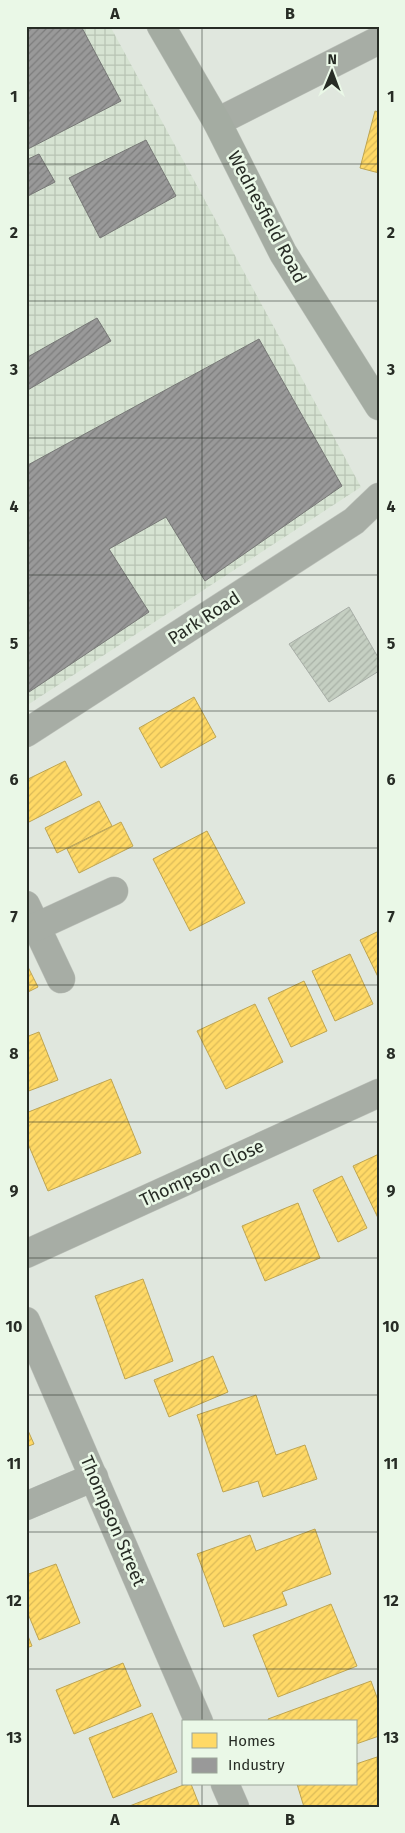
<svg xmlns="http://www.w3.org/2000/svg" width="405" height="1833" viewBox="0 0 405 1833" font-family="'Fira Sans',sans-serif">
<style>
.industrial{fill:url(#industrial-grid)}
.homes{fill:url(#homes-hatch);stroke:#bea552}
.industry{fill:url(#industry-hatch);stroke:#777876}
.building{fill:url(#building-hatch);stroke:#a8aea7}
.lines{fill:none;stroke-linecap:round;stroke-linejoin:round}
.street-casing{stroke:#c0c5be;stroke-width:29}
.secondary-casing{stroke:#c0c5be;stroke-width:29}
.street{stroke:#a7ada5;stroke-width:28}
.secondary{stroke:#a4aca2;stroke-width:28}
.grid{fill:none;stroke:#272c25;stroke-width:1;stroke-opacity:0.55}
.labels{text-anchor:middle;stroke-width:5;stroke-linejoin:round;paint-order:stroke}
.street-label{font-size:18px;fill:#272c25;stroke:#eaf8e7}
.neatline{fill:none;stroke:#272c25;stroke-width:2}
.grid-label{font-size:16px;text-anchor:middle;font-weight:bold;fill:#272c25}
</style>
<defs>
<pattern id="industrial-grid" width="8" height="8" patternUnits="userSpaceOnUse" patternTransform="scale(1.25)"><rect width="8" height="8" fill="#d6e3d2"/><path d="M0 4h8M4 0v8" fill="none" stroke="#b8c3b4"/></pattern>
<pattern id="homes-hatch" width="6" height="6" patternUnits="userSpaceOnUse" patternTransform="scale(1.25)"><rect width="6" height="6" fill="#ffd966"/><path d="M-1 1l2-2M0 6l6-6M5 7l2-2" fill="none" stroke="#dbba58"/></pattern>
<pattern id="industry-hatch" width="6" height="6" patternUnits="userSpaceOnUse" patternTransform="scale(1.25)"><rect width="6" height="6" fill="#999"/><path d="M-1 1l2-2M0 6l6-6M5 7l2-2" fill="none" stroke="#7d7d7d"/></pattern>
<pattern id="building-hatch" width="6" height="6" patternUnits="userSpaceOnUse" patternTransform="scale(1.25)"><rect width="6" height="6" fill="#c5cfc2"/><path d="M-1 1l2-2M0 6l6-6M5 7l2-2" fill="none" stroke="#a9b2a7"/></pattern>
</defs>
<rect width="100%" height="100%" fill="#e0e7de"/>
<polygon class="industrial" points="26,26 110,26 361,487 26,706"/>
<g class="homes">
<polygon points="375,111 379,112 379,173 360,168"/>
<polygon points="194,697 216,737 161,768 139,728"/>
<polygon points="65,761 82,795 29,822 26,818 26,780"/>
<polygon points="99,801 112,826 57,853 45,828"/>
<polygon points="121,822 133,846 79,873 67,849"/>
<polygon points="207,831 245,903 190,931 153,859"/>
<polygon points="379,931 379,979 360,940"/>
<polygon points="350,954 373,1004 335,1021 312,971"/>
<polygon points="26,963 38,987 26,993"/>
<polygon points="304,981 327,1031 291,1047 268,998"/>
<polygon points="255,1004 283,1062 226,1089 197,1031"/>
<polygon points="39,1032 58,1080 26,1092 26,1037"/>
<polygon points="111,1079 141,1153 48,1191 26,1139 26,1113"/>
<polygon points="379,1154 379,1218 378,1218 353,1166"/>
<polygon points="342,1176 367,1228 338,1242 313,1190"/>
<polygon points="298,1203 320,1258 265,1281 242,1226"/>
<polygon points="143,1279 173,1361 125,1379 95,1296"/>
<polygon points="213,1356 228,1392 169,1417 154,1380"/>
<polygon points="256,1395 276,1455 305,1445 317,1479 263,1497 258,1481 223,1492 197,1415"/>
<polygon points="26,1426 34,1444 26,1447"/>
<polygon points="315,1529 331,1574 282,1592 287,1605 224,1627 197,1554 250,1535 256,1551"/>
<polygon points="56,1564 80,1623 39,1640 26,1609 26,1575"/>
<polygon points="331,1604 357,1666 278,1697 253,1635"/>
<polygon points="26,1631 32,1646 26,1648"/>
<polygon points="123,1663 141,1706 74,1734 56,1690"/>
<polygon points="371,1681 379,1703 379,1736 356,1744 356,1722 269,1722 268,1719"/>
<polygon points="152,1713 177,1772 113,1798 89,1738"/>
<polygon points="377,1757 379,1807 304,1807 297,1784 356,1784 356,1764"/>
<polygon points="186,1784 191,1784 200,1807 127,1807"/>
</g>
<g class="industry">
<polygon points="26,26 81,26 121,101 26,150"/>
<polygon points="146,140 176,196 100,238 69,178"/>
<polygon points="39,154 55,182 26,197 26,160"/>
<polygon points="97,318 111,341 26,391 26,358"/>
<polygon points="259,339 342,486 205,581 166,517 109,549 149,612 26,694 26,466"/>
</g>
<polygon class="building" points="349,607 379,659 379,671 329,702 289,644"/>
<g class="lines">
<g class="street-casing">
<g id="street">
<polyline points="217,122 379,40"/>
<polyline points="26,733 354,521 379,497"/>
<polyline points="26,905 61,979"/>
<polyline points="36,927 114,891"/>
<polyline points="26,1254 379,1093"/>
<polyline points="26,1321 199,1722"/>
<polyline points="26,1506 94,1477"/>
<polyline points="225,1784 235,1807"/>
</g>
</g>
<g class="secondary-casing">
<polyline id="secondary" points="161,26 217,122 283,253 379,406"/>
</g>
<use href="#street" class="street"/>
<use href="#secondary" class="secondary"/>
</g>
<path class="grid" d="M202,26V1722M26,164H379M26,301H379M26,438H379M26,575H379M26,711H379M26,848H379M26,985H379M26,1122H379M26,1258H379M26,1395H379M26,1532H379M26,1669H379M202,1784V1807"/>
<g class="labels">
<g class="street-label">
<text transform="translate(267 217) rotate(62)" y="6">Wednesfield Road</text>
<text transform="translate(204 618) rotate(-33)" y="6">Park Road</text>
<text transform="translate(202 1173) rotate(-25)" y="6">Thompson Close</text>
<text transform="translate(113 1521) rotate(67)" y="6">Thompson Street</text>
</g>
</g>
<rect width="405" height="1833" fill="none" stroke="#eaf8e7" stroke-width="55"/>
<rect x="182" y="1720" width="175" height="65" fill="#eaf8e7" stroke="#9ca699"/>
<rect x="192" y="1733" width="25" height="15" fill="#ffd966" stroke="#9ca699"/>
<text x="228" y="1746" font-size="15" fill="#272c25">Homes</text>
<rect x="192" y="1758" width="25" height="15" fill="#999999" stroke="#9ca699"/>
<text x="228" y="1770" font-size="15" fill="#272c25">Industry</text>
<g transform="translate(332 72) rotate(1)" stroke="#eaf8e7" stroke-width="4" paint-order="stroke">
<path d="M0-4L9 19L0 12L-9 19Z" fill="#272c25"/>
<text y="-8" font-size="14" font-weight="bold" text-anchor="middle" fill="#272c25">N</text>
</g>
<rect x="28" y="28" width="350" height="1778" class="neatline"/>
<g class="grid-label">
<text x="115" y="19">A</text>
<text x="290" y="19">B</text>
<text x="14" y="102">1</text>
<text x="391" y="102">1</text>
<text x="14" y="238">2</text>
<text x="391" y="238">2</text>
<text x="14" y="375">3</text>
<text x="391" y="375">3</text>
<text x="14" y="512">4</text>
<text x="391" y="512">4</text>
<text x="14" y="649">5</text>
<text x="391" y="649">5</text>
<text x="14" y="785">6</text>
<text x="391" y="785">6</text>
<text x="14" y="922">7</text>
<text x="391" y="922">7</text>
<text x="14" y="1059">8</text>
<text x="391" y="1059">8</text>
<text x="14" y="1196">9</text>
<text x="391" y="1196">9</text>
<text x="14" y="1332">10</text>
<text x="391" y="1332">10</text>
<text x="14" y="1469">11</text>
<text x="391" y="1469">11</text>
<text x="14" y="1606">12</text>
<text x="391" y="1606">12</text>
<text x="14" y="1743">13</text>
<text x="391" y="1743">13</text>
<text x="115" y="1825">A</text>
<text x="290" y="1825">B</text>
</g>
</svg>
